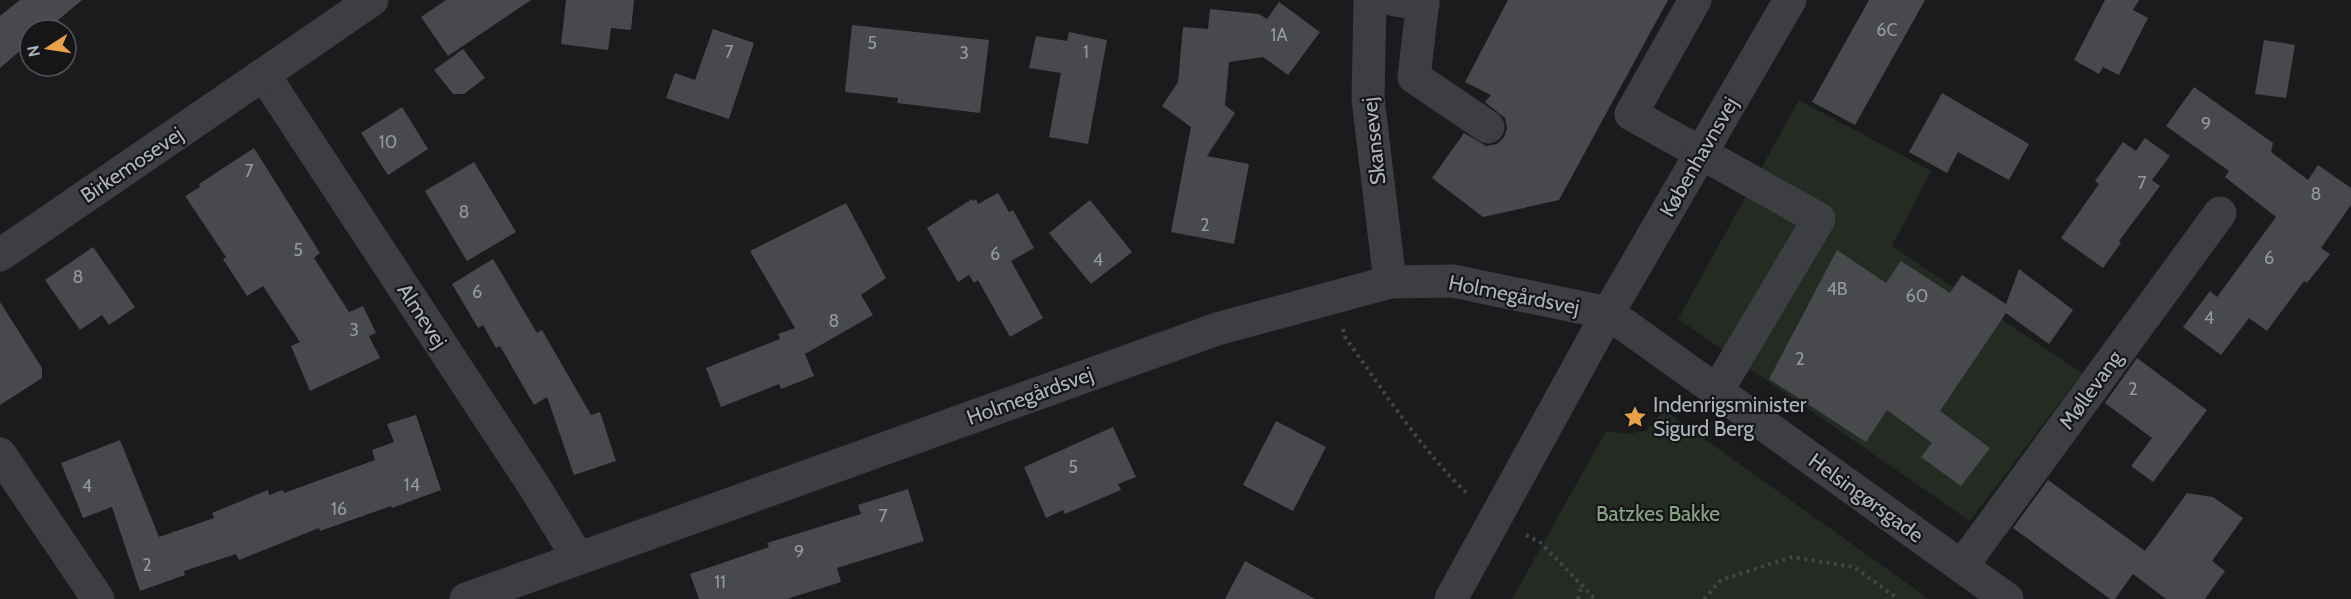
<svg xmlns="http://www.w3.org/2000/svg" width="2351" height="599" viewBox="0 0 2351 599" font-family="Cabin,sans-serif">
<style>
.green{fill:#232b23}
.building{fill:#48494d}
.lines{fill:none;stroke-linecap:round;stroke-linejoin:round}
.path{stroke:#424549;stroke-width:4;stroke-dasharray:3 4.5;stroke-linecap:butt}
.minor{stroke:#3c3e42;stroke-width:33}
.labels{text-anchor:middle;stroke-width:4.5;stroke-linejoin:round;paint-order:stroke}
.number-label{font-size:18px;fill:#9499a0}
.street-label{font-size:21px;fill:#aeb4bc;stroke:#161618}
.poi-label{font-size:21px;fill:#aeb4bc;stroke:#161618;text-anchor:start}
.park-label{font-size:21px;fill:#88a686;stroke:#161618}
</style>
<rect width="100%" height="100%" fill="#1b1b1d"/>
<g class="green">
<polygon points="1799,100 1931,171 1892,246 2082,373 1970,521 1678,319"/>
<polygon points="1664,410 1929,599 1512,599 1606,431 1629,434 1647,430"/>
</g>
<g class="building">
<polygon points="20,0 82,0 58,20 72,37 66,42 66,30 30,30 30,59 22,49 0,68 0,16"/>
<polygon points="446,0 531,0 448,56 421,17"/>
<polygon points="566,0 634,0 631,30 611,28 608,50 561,44"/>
<polygon points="1508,0 1668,0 1559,200 1483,217 1432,178 1464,133 1486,146 1497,144 1504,137 1507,128 1505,118 1485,102 1491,95 1465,82"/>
<polygon points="1869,0 1925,0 1855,125 1812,102"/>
<polygon points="2105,0 2139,0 2133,10 2148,18 2119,75 2103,67 2099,74 2074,60"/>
<polygon points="1279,2 1320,32 1288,75 1263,57 1229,62 1225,105 1235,113 1207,156 1249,164 1234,244 1171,232 1191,127 1162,106 1178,82 1183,27 1208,29 1210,9 1259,14 1267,19"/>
<polygon points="852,25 989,40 980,113 897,103 898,98 845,92"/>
<polygon points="713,29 754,43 729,119 666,98 675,73 695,80"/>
<polygon points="1069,32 1107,40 1088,144 1049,137 1061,73 1029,68 1036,36 1067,41"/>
<polygon points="2264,40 2295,45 2286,98 2255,94"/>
<polygon points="463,49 485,78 464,94 453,94 434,70"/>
<polygon points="2194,87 2273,143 2271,152 2308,180 2318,165 2351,188 2351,205 2321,248 2330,254 2307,283 2304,281 2267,331 2249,318 2221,355 2183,327 2210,291 2217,297 2276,217 2225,177 2229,171 2166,126"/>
<polygon points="1942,93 2029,144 2009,180 1958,152 1947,173 1909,152"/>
<polygon points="402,107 428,149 388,175 361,133"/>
<polygon points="2145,138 2170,156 2152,180 2160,186 2119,241 2121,243 2103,268 2061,238 2099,184 2095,181 2123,142 2136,151"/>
<polygon points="254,148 320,253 314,258 349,312 363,306 376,333 369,336 380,358 310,391 291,346 300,342 263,286 247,296 223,259 226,257 185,196 200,187 199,184"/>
<polygon points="474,162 516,232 467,261 425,191"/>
<polygon points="998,193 1009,212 1013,210 1034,248 1011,261 1043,318 1010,337 978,280 974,283 969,275 958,282 927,228 972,199 973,201 976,199 978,204"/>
<polygon points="1090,200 1132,252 1091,284 1049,233"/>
<polygon points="846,203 886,278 861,295 873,315 805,354 814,376 781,389 779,384 721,407 706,368 780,339 778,334 795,328 750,251"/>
<polygon points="93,247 135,307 109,325 102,315 80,330 45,280"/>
<polygon points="1837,250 1886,283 1901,261 1950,293 1962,275 2006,304 2019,269 2073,310 2049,344 2006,313 1940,411 1990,448 1961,486 1921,457 1932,443 1887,410 1866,442 1769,379"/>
<polygon points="493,259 537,333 542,330 591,415 600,412 616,461 574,475 547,397 534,405 500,346 496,348 483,325 478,328 452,284"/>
<polygon points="0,302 42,368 42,378 0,405"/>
<polygon points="2137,358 2207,410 2153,482 2131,466 2152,438 2105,403"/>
<polygon points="416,415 441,490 392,508 391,506 320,531 319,528 239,560 236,554 184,571 185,575 140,591 112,507 83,518 61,463 120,440 159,537 214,518 212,513 268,490 269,495 283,490 284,493 375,460 372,450 394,442 387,424"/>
<polygon points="1276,421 1326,447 1293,511 1243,485"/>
<polygon points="1113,427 1136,477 1118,484 1121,490 1065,514 1063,510 1046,518 1024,467"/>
<polygon points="2048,480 2145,551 2187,493 2213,497 2243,518 2212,561 2225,571 2205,599 2166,599 2133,574 2115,599 2110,599 2013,528"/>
<polygon points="908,489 924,541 837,568 841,582 787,599 699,599 690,574 769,547 767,543 861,514 858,505"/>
<polygon points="1245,561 1315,599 1225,599"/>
</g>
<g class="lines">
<g class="path">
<path d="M1343,329L1345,337C1381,387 1423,453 1469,495"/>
<polyline points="1526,535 1541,543 1595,599"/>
<polyline points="1578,599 1582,585"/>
<polyline points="1704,599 1721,580 1792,557 1854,567 1898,599"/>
</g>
<g class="minor">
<polyline points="1370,0 1368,99 1390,282"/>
<polyline points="1395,0 1423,4"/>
<polyline points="1423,0 1414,77 1488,127"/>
<polyline points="1695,0 1631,114 1819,219 1717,391"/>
<polyline points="264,75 534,486 578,558"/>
<polyline points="0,255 372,0"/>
<polyline points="0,454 98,599"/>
<polyline points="1962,566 2220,213"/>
<polyline points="466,599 1217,329 1390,282 1453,281 1608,313 2007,599"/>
<polyline points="1451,599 1608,313 1790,0"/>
</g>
</g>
<defs>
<g id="sight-bare" transform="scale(1.8)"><path d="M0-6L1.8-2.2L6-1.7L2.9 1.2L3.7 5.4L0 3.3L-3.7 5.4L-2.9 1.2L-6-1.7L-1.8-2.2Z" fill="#eaa046" stroke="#161618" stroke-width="2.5" paint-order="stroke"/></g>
</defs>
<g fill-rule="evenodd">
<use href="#sight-bare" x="1635" y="417"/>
</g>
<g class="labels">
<g class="number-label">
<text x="1887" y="36">6C</text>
<text x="1279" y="41">1A</text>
<text x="872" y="49">5</text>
<text x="729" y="58">7</text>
<text x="1086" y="58">1</text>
<text x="964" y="59">3</text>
<text x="2206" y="130">9</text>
<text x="388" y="148">10</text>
<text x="249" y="177">7</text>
<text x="2142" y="189">7</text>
<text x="2316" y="200">8</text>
<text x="464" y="218">8</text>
<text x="1205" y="231">2</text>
<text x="298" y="256">5</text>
<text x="995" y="260">6</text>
<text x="2269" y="264">6</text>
<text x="1098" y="266">4</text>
<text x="78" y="283">8</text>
<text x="1837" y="295">4B</text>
<text x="477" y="298">6</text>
<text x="1917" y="302">60</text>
<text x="2209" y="324">4</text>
<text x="834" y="327">8</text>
<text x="354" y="336">3</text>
<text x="1800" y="365">2</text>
<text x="2133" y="395">2</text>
<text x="1073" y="473">5</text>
<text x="412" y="491">14</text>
<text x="87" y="492">4</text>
<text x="339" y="515">16</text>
<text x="883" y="522">7</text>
<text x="799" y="558">9</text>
<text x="147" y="571">2</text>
<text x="720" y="588">11</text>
</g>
<g class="street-label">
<text transform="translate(1374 141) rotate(-96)" y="7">Skansevej</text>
<text transform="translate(1699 157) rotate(-60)" y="7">Københavnsvej</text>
<text transform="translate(132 165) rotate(-34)" y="7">Birkemosevej</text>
<text transform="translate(1514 295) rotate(11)" y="7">Holmegårdsvej</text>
<text transform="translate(422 316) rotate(57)" y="7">Almevej</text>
<text transform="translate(2091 390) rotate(-54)" y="7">Møllevang</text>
<text transform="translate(1030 396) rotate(-20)" y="7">Holmegårdsvej</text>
<text transform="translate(1866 498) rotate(36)" y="7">Helsingørsgade</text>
</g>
<g class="poi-label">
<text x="1653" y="412">Indenrigsminister<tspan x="1653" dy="24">Sigurd Berg</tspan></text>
</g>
<g class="park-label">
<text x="1658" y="521">Batzkes Bakke</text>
</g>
</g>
<g transform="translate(48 48) rotate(258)"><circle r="28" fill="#161618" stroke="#53555a" stroke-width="1.5"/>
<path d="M0-4.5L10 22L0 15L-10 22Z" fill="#eaa046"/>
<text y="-9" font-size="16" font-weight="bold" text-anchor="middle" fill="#aeb4bc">N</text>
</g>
</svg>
